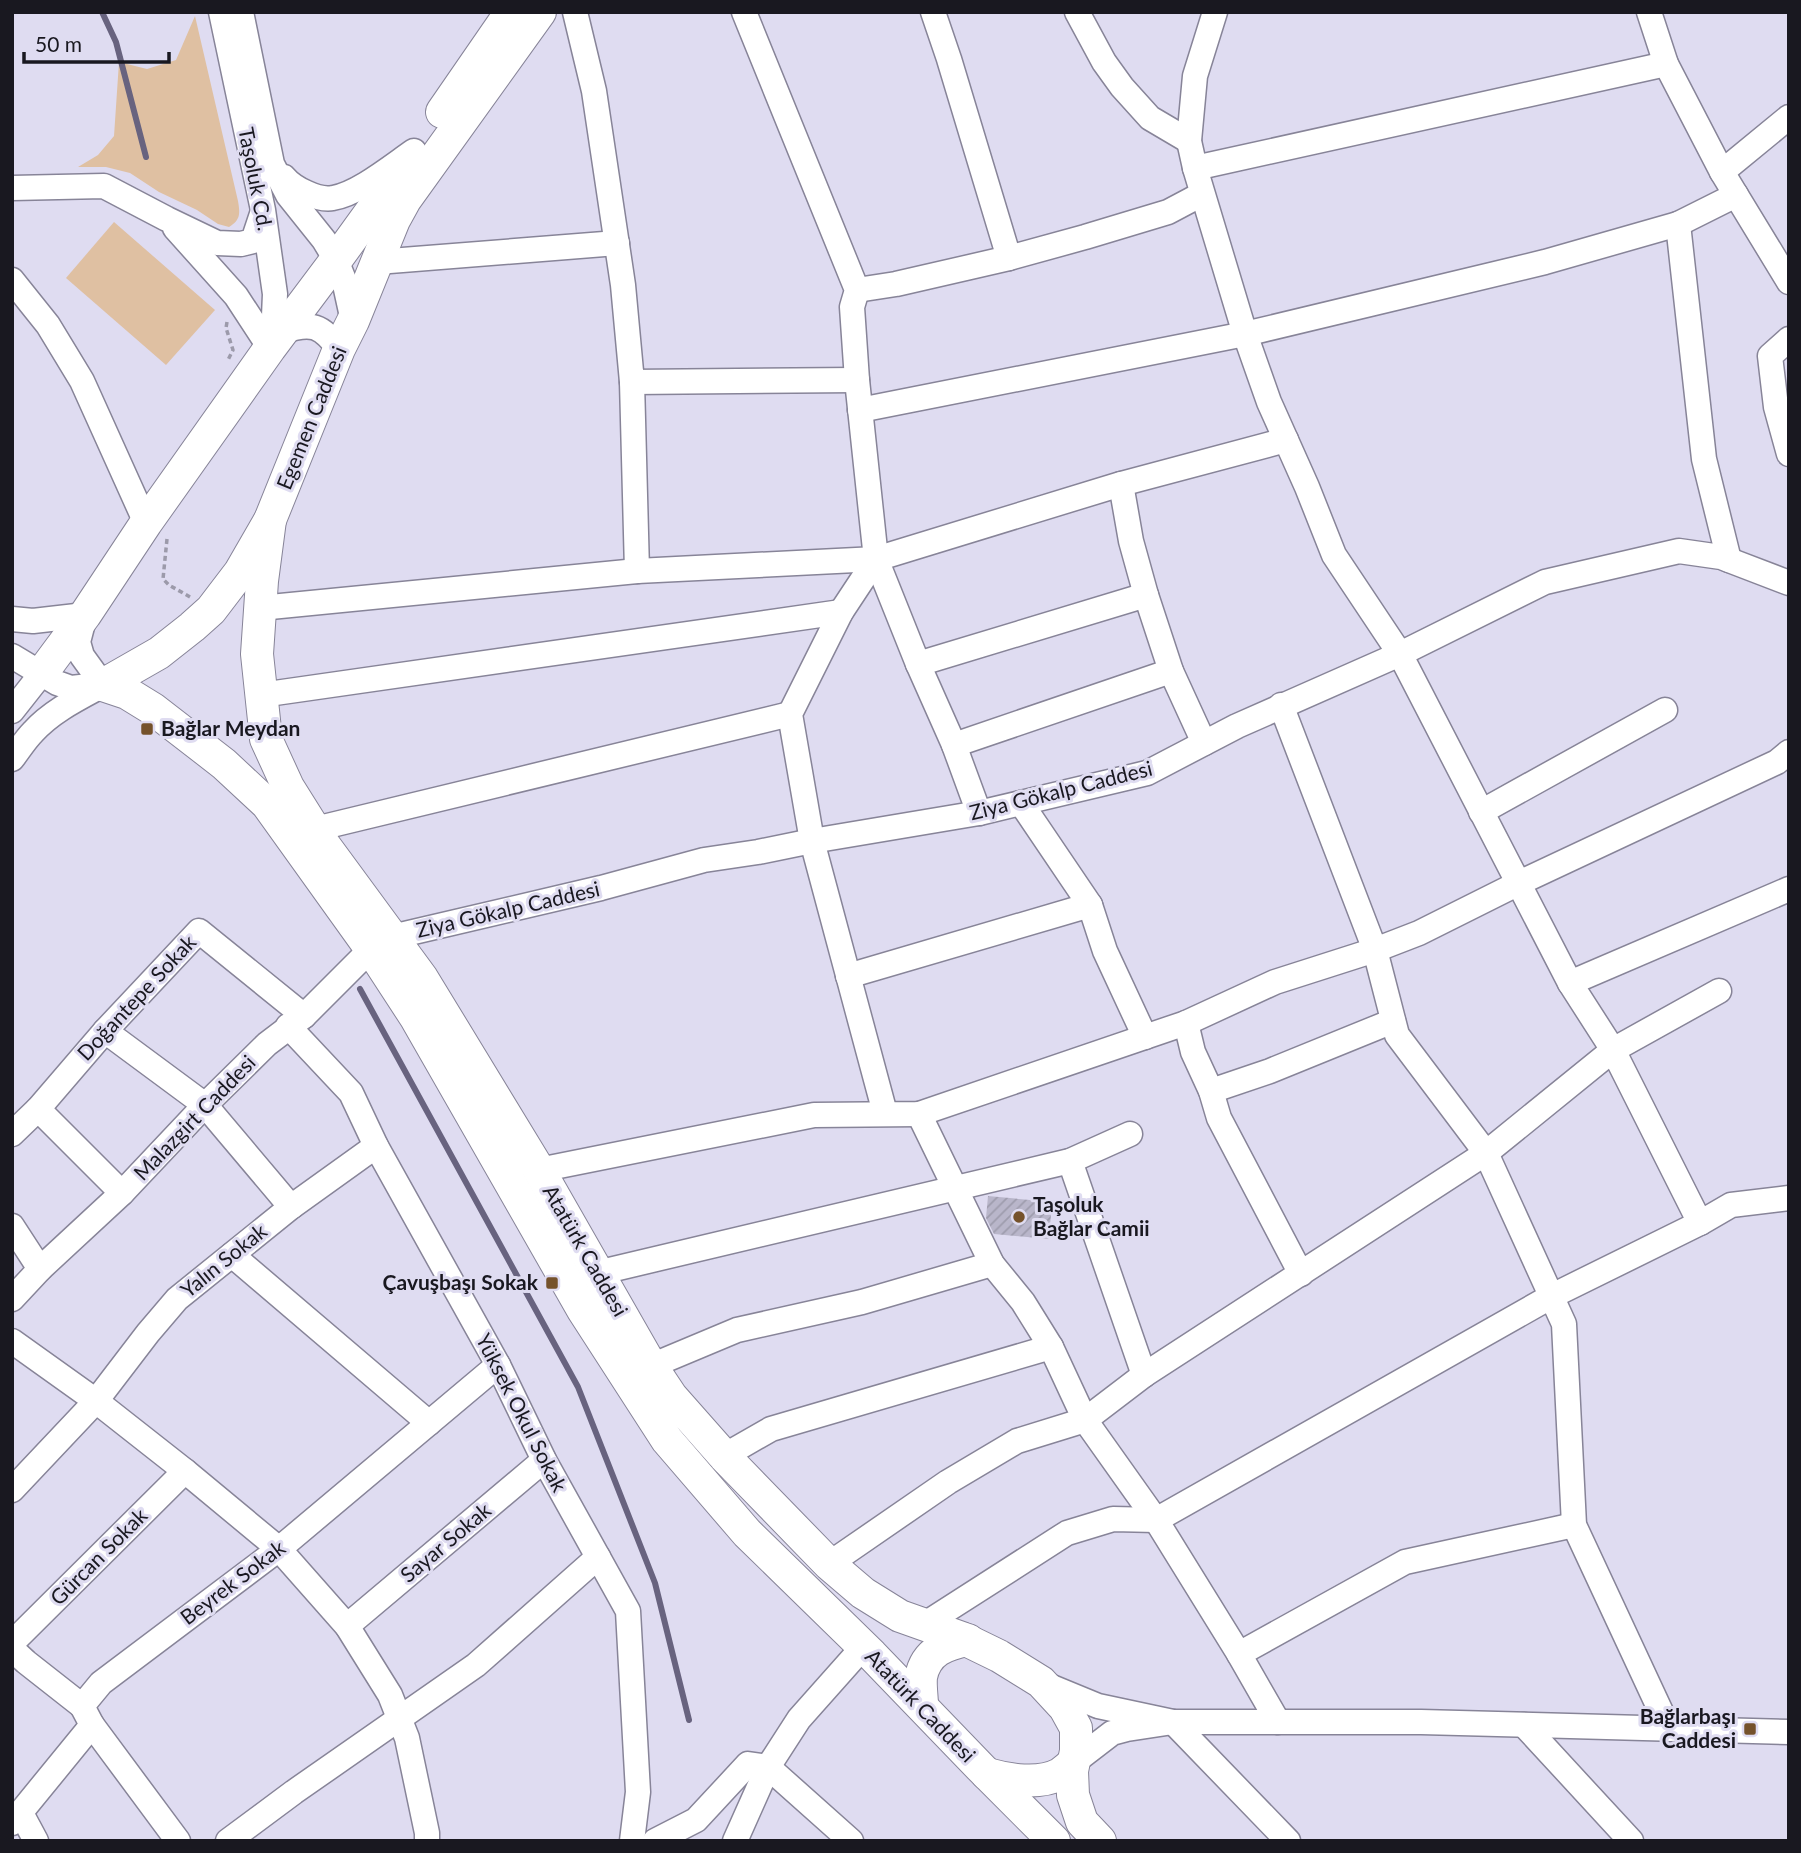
<svg xmlns="http://www.w3.org/2000/svg" width="1801" height="1853" viewBox="0 0 1801 1853" font-family="Lato,sans-serif">
<style>
.grass{fill:#dfc0a2}
.lines{fill:none;stroke-linecap:round;stroke-linejoin:round}
.stream{stroke:#68637f;stroke-width:6}
.building{fill:url(#building-hatch)}
.minor-casing{stroke:#878498;stroke-width:27}
.major-casing{stroke:#878498;stroke-width:34}
.path{stroke:#9c9aaa;stroke-width:3.5;stroke-dasharray:5 3.5;stroke-linecap:butt}
.minor{stroke:#fff;stroke-width:24}
.major{stroke:#fff;stroke-width:32}
.poi-dot{fill:#75522b;stroke:#dfdcf1;stroke-width:2.5}
.labels{text-anchor:middle;stroke-width:6;stroke-linejoin:round;paint-order:stroke}
.street-label{font-size:21px;fill:#191820;stroke:#dfdcf1}
.poi-label{font-size:21px;font-weight:bold;fill:#191820;stroke:#dfdcf1;text-anchor:start}
</style>
<defs>
<pattern id="building-hatch" width="6" height="6" patternUnits="userSpaceOnUse" patternTransform="scale(1.75)"><rect width="6" height="6" fill="#b9b6ca"/><path d="M-1 1l2-2M0 6l6-6M5 7l2-2" fill="none" stroke="#9e9cad"/></pattern>
</defs>
<rect width="100%" height="100%" fill="#dfdcf1"/>
<g class="grass">
<path d="M195,16L238,201C240,213 241,220 229,227L218,224L197,210L159,192L130,173L106,167H78L98,155L114,136L119,62L147,69L176,60Z"/>
<polygon points="114,222 215,310 166,365 66,278"/>
</g>
<g class="lines">
<g class="stream">
<polyline points="102,12 116,42 146,157"/>
<polyline points="360,989 578,1387 655,1583 689,1720"/>
</g>
</g>
<polygon class="building" points="988,1196 1052,1202 1049,1239 994,1234 986,1218"/>
<g class="lines">
<g class="minor-casing">
<g id="minor">
<polyline points="221,12 263,210 275,294 274,316 270,348"/>
<polyline points="241,12 272,164 288,195 324,240 336,260 344,280 353,321"/>
<polyline points="575,12 594,91 623,285 632,382 857,380"/>
<polyline points="744,12 857,290 852,307 857,380 876,559 918,664 954,745 979,813"/>
<polyline points="933,12 949,59 1009,258"/>
<polyline points="1077,12 1104,62 1122,87 1150,118 1189,141"/>
<polyline points="1215,12 1195,76 1189,141 1195,168 1245,334 1269,402 1307,487 1334,555 1400,654 1570,983 1613,1050 1700,1223"/>
<polyline points="1649,12 1666,64 1722,172 1789,282"/>
<polyline points="1195,168 1666,64"/>
<polyline points="1722,172 1789,117"/>
<path d="M284,177C293,188 318,201 333,198C358,194 392,166 414,151"/>
<polyline points="12,188 104,186 167,219 217,243 241,244 253,241 262,214"/>
<polyline points="1678,224 1704,459 1729,560"/>
<polyline points="175,228 236,296 270,348"/>
<polyline points="377,262 617,243"/>
<polyline points="12,280 48,325 82,381 146,523"/>
<polyline points="857,290 896,284 1009,258 1085,237 1168,212 1202,194"/>
<path d="M283,331C312,322 321,325 339,349"/>
<polyline points="1789,339 1770,356 1776,407 1789,454"/>
<polyline points="632,382 637,571"/>
<polyline points="860,410 1245,334 1545,262 1678,224 1736,195"/>
<polyline points="1121,484 1131,541 1146,595 1171,671 1204,743"/>
<polyline points="876,559 841,612 790,714 812,841 885,1113"/>
<polyline points="260,608 637,571 876,559 1121,484 1286,440"/>
<polyline points="12,619 33,621 85,615 78,642 82,656 103,685"/>
<polyline points="12,656 57,683 71,688 99,685"/>
<polyline points="918,664 1146,595"/>
<polyline points="261,695 841,612"/>
<polyline points="1281,705 1375,950 1397,1035 1486,1153 1564,1324 1574,1525 1669,1729"/>
<polyline points="12,711 42,673"/>
<polyline points="954,745 1171,671"/>
<path d="M12,759C19,750 25,740 33,732C52,711 79,698 103,685"/>
<polyline points="1021,803 1090,905 1105,951 1145,1037"/>
<polyline points="1481,812 1665,710"/>
<polyline points="315,829 790,714"/>
<polyline points="848,976 1090,905"/>
<polyline points="1570,983 1789,889"/>
<polyline points="1186,1023 1193,1052 1211,1091 1219,1118 1301,1274"/>
<polyline points="288,1026 351,1093 376,1146 498,1365 544,1460 628,1611 638,1792 632,1841"/>
<polyline points="105,1031 205,1105 291,1207"/>
<polyline points="1211,1091 1270,1071 1393,1021"/>
<polyline points="38,1109 122,1193"/>
<polyline points="919,1114 992,1264 1023,1302 1051,1347 1085,1420 1156,1520 1239,1654 1278,1722"/>
<polyline points="12,1134 38,1109 105,1031 199,931 304,1016"/>
<polyline points="1070,1161 1144,1375"/>
<polyline points="539,1170 814,1115 919,1114 1186,1023 1275,982 1375,950 1419,933 1519,883 1777,762 1789,752"/>
<polyline points="12,1226 40,1269"/>
<polyline points="232,1255 429,1423"/>
<polyline points="597,1273 1070,1161 1130,1134"/>
<polyline points="12,1299 40,1269 122,1193 205,1105 267,1044 304,1016 371,949 392,937 601,888 704,860 758,852 812,841 979,813 1147,773 1237,726 1400,654 1545,582 1679,551 1721,557 1789,583"/>
<polyline points="12,1341 96,1401 185,1471 279,1549 347,1626 390,1695 407,1738 427,1833 427,1841"/>
<polyline points="651,1366 737,1330 862,1302 992,1264"/>
<polyline points="724,1456 771,1429 1051,1347"/>
<polyline points="12,1490 96,1401 148,1333 177,1299 291,1207 376,1146"/>
<polyline points="829,1564 948,1482 1017,1441 1085,1420 1144,1375 1486,1153 1613,1050 1719,991"/>
<polyline points="925,1624 1067,1533 1113,1519 1156,1520 1552,1296 1700,1223 1731,1205 1789,1198"/>
<polyline points="347,1626 544,1460"/>
<polyline points="12,1643 185,1471"/>
<polyline points="12,1649 26,1662 82,1706"/>
<polyline points="1239,1654 1405,1562 1574,1525"/>
<polyline points="1047,1685 1098,1706 1173,1722 1288,1841"/>
<polyline points="92,1725 178,1841"/>
<polyline points="1524,1725 1631,1841"/>
<polyline points="1073,1763 1112,1733 1127,1729 1173,1722 1421,1722 1789,1732"/>
<polyline points="21,1813 36,1841"/>
<polyline points="12,1823 92,1725 82,1706 101,1683 279,1549 498,1365"/>
<polyline points="228,1841 294,1792 476,1665 598,1557"/>
<polyline points="655,1841 696,1820 748,1764 768,1767 851,1841"/>
<polyline points="735,1841 768,1767 799,1719 863,1647"/>
</g>
</g>
<g class="major-casing">
<g id="major">
<polyline points="442,112 511,12"/>
<polyline points="270,520 262,581 257,654 266,739 288,787 325,846 422,978 539,1170 651,1366 671,1396 724,1456 829,1564 863,1593 900,1616 962,1638 999,1656 1041,1682 1065,1708 1076,1728 1076,1751 1072,1771 1073,1795 1082,1822 1100,1841"/>
<polyline points="42,673 85,615 146,523 270,348 336,260 404,166"/>
<polyline points="103,685 127,693 153,709 224,764 267,804 371,949 416,1018 583,1310 667,1440 747,1533 872,1655 982,1769 1054,1841"/>
<polyline points="103,685 159,653 192,627 211,610 240,572 270,520 339,349 353,321 394,220 405,200 540,12"/>
<path d="M922,1706C922,1697 920,1686 921,1677C926,1651 946,1644 968,1640"/>
<path d="M987,1774C1008,1780 1039,1785 1060,1774C1064,1771 1069,1767 1073,1763"/>
</g>
</g>
<g class="path">
<polyline points="227,322 226,328 233,350 228,360"/>
<polyline points="167,539 163,579 169,585 190,597"/>
</g>
<use href="#minor" class="minor"/>
<use href="#major" class="major"/>
</g>
<g class="poi-dot">
<rect x="140" y="722" width="14" height="14" rx="3.5"/>
<circle cx="1019" cy="1217" r="7"/>
<rect x="545" y="1276" width="14" height="14" rx="3.5"/>
<rect x="1743" y="1722" width="14" height="14" rx="3.5"/>
</g>
<g class="labels">
<g class="street-label">
<text transform="translate(255 179) rotate(79)" y="7">Taşoluk Cd.</text>
<text transform="translate(312 418) rotate(-68)" y="7">Egemen Caddesi</text>
<text transform="translate(1061 791) rotate(-14)" y="7">Ziya Gökalp Caddesi</text>
<text transform="translate(508 910) rotate(-13)" y="7">Ziya Gökalp Caddesi</text>
<text transform="translate(137 998) rotate(-47)" y="7">Doğantepe Sokak</text>
<text transform="translate(195 1118) rotate(-46)" y="7">Malazgirt Caddesi</text>
<text transform="translate(585 1251) rotate(60)" y="7">Atatürk Caddesi</text>
<text transform="translate(224 1261) rotate(-39)" y="7">Yalın Sokak</text>
<text transform="translate(521 1413) rotate(63)" y="7">Yüksek Okul Sokak</text>
<text transform="translate(446 1543) rotate(-40)" y="7">Sayar Sokak</text>
<text transform="translate(99 1557) rotate(-45)" y="7">Gürcan Sokak</text>
<text transform="translate(233 1583) rotate(-37)" y="7">Beyrek Sokak</text>
<text transform="translate(920 1706) rotate(46)" y="7">Atatürk Caddesi</text>
</g>
<g class="poi-label">
<text x="161" y="736">Bağlar Meydan</text>
<text x="1033" y="1212">Taşoluk<tspan x="1033" dy="24">Bağlar Camii</tspan></text>
<text x="538" y="1290" text-anchor="end">Çavuşbaşı Sokak</text>
<text x="1736" y="1724" text-anchor="end">Bağlarbaşı<tspan x="1736" dy="24">Caddesi</tspan></text>
</g>
</g>
<rect width="1801" height="1853" fill="none" stroke="#191820" stroke-width="28"/>
<path d="M24 52v10h145v-10" fill="none" stroke="#191820" stroke-width="3.5"/>
<text x="35" y="52" font-size="21" fill="#191820" stroke="#dfdcf1" stroke-width="5" paint-order="stroke">50 m</text>
</svg>
